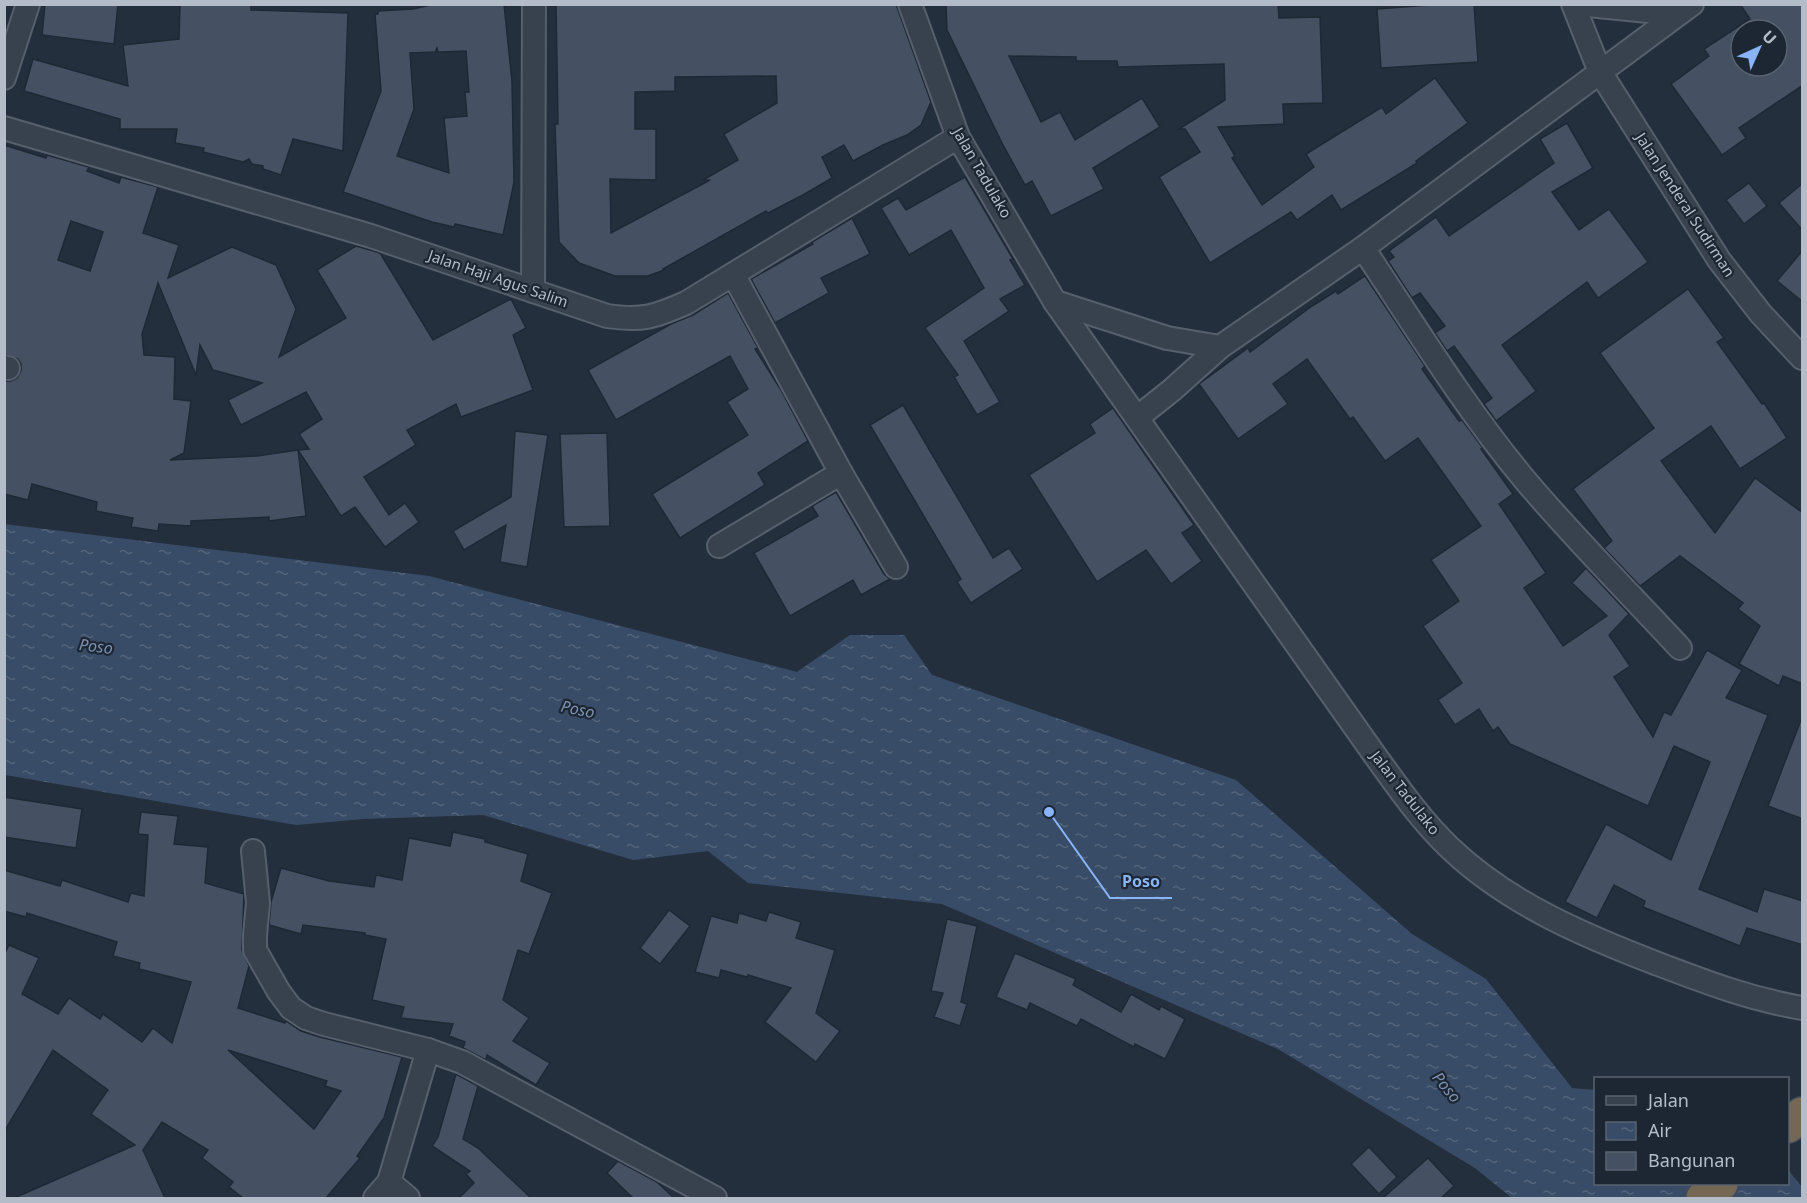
<svg xmlns="http://www.w3.org/2000/svg" width="1807" height="1203" viewBox="0 0 1807 1203" font-family="'Noto Sans',sans-serif">
<style>
.water{fill:url(#water-ripples)}
.building{fill:#455162;stroke:#1f2835;stroke-width:1.5;fill-rule:evenodd}
.lines{fill:none;stroke-linecap:round;stroke-linejoin:round}
.street-casing{stroke:#565f6c;stroke-width:26}
.highway-casing{stroke:#434c59;stroke-width:36}
.street{stroke:#38414e;stroke-width:22}
.highway{stroke:#746855;stroke-width:33}
.labels{text-anchor:middle;stroke-width:4.5;stroke-linejoin:round;paint-order:stroke}
.street-label{font-size:15px;fill:#b4bcc9;stroke:#1d2633}
.water-label{font-size:16px;font-style:italic;fill:#7c92b1;stroke:#1d2633}
.leader{fill:none;stroke:#8ab4f8;stroke-width:2}
.callout-dot{fill:#8ab4f8;stroke:#1d2633;stroke-width:2}
.callout-label{font-size:16px;text-anchor:middle;font-weight:bold;fill:#8ab4f8;stroke:#1d2633;stroke-width:4.5;stroke-linejoin:round;paint-order:stroke}
</style>
<defs>
<pattern id="water-ripples" width="26" height="14" patternUnits="userSpaceOnUse" patternTransform="scale(1.5)"><rect width="26" height="14" fill="#394c67"/><path d="M2 4q2-2 4 0t4 0M15 11q2-2 4 0t4 0" fill="none" stroke="#53647b"/></pattern>
</defs>
<rect width="100%" height="100%" fill="#242f3e"/>
<polygon class="water" points="4,524 429,576 797,672 850,635 904,635 932,675 1236,780 1412,934 1486,979 1572,1088 1595,1090 1596,1184 1788,1184 1788,1170 1802,1187 1802,1198 1512,1198 1475,1168 1278,1049 942,904 748,883 708,851 633,860 483,815 363,819 296,825 5,775"/>
<g class="building">
<polygon points="45,4 118,4 114,44 42,35"/>
<polygon points="180,4 251,4 251,10 348,13 343,151 293,139 281,175 263,169 263,166 252,164 249,159 243,162 203,152 204,148 175,143 177,129 120,129 120,119 24,91 33,59 128,86 123,45 179,39"/>
<path d="M435,4H504L512,82L514,182L503,235L455,224L454,227L432,222L343,192L381,91L375,14H378V11L413,9ZM437,48L438,52L466,51L469,92H465L467,116L444,118L449,173L397,156L414,109L410,53L435,52Z"/>
<path d="M556,4H896L931,102L921,125L907,135L883,145L853,161L844,145L822,157L832,178L803,195L768,213L766,211L663,269L664,270L648,276H615L579,263L559,242L555,124H558ZM776,76L777,103L724,134L738,160L703,180H710L611,233L610,179L656,180V129H635V92L675,91V77Z"/>
<polygon points="946,4 1278,4 1279,18 1320,17 1323,103 1283,104 1284,124 1218,127 1235,156 1232,158 1262,205 1314,167 1306,154 1382,107 1386,114 1435,78 1468,123 1416,161 1417,163 1341,210 1332,195 1297,220 1291,212 1210,263 1159,177 1200,152 1185,129 1179,129 1225,100 1224,64 1118,67 1117,61 1076,61 1076,57 1009,56 1041,122 1060,112 1075,140 1142,98 1160,127 1093,168 1104,189 1051,216 1032,181 1025,185 1002,143 947,30"/>
<polygon points="1443,4 1474,4 1478,62 1381,68 1377,9"/>
<path d="M1740,4H1803V85L1739,128L1746,138L1722,155L1671,84L1709,56L1704,49L1750,19ZM1741,30H1777V66H1741Z"/>
<polygon points="1567,123 1593,168 1552,192 1579,230 1609,209 1648,262 1598,298 1587,282 1502,345 1536,391 1496,421 1484,404 1492,398 1454,346 1447,351 1435,333 1445,326 1420,293 1412,298 1388,261 1394,257 1389,251 1436,217 1449,236 1554,163 1540,139"/>
<path d="M4,145L46,158L47,155L89,167L87,171L119,183L121,177L158,187L143,233L179,245L168,278L232,247L276,265L296,309L279,357L346,318L317,270L356,246L380,253L433,340L511,299L526,328L513,335L533,390L461,417L456,404L407,430L416,445L364,477L389,515L405,503L419,522L385,547L355,507L341,516L298,450L309,449L299,434L322,419L306,392L241,425L228,400L262,383L213,370L200,345L196,375L158,283L142,334L144,355L175,357L174,399L191,401L184,453L170,460L257,456L298,450L306,516L269,521V517L191,521V526L159,524L158,531L131,527L133,518L96,511L97,502L32,484L28,500L4,494V381H11L17,378L21,371V364L18,359L4,354ZM71,221L103,232L90,271L58,260Z"/>
<polygon points="965,177 1013,259 1010,260 1025,285 1000,299 1009,311 964,341 1000,402 977,415 954,377 958,375 925,328 984,288 951,230 909,255 881,208 898,198 906,210"/>
<polygon points="1749,183 1767,206 1744,224 1726,200"/>
<polygon points="1803,183 1803,231 1779,203"/>
<polygon points="852,218 870,254 821,278 829,293 775,323 751,279 813,244 812,242"/>
<polygon points="1803,250 1803,302 1777,281"/>
<polygon points="1365,276 1425,366 1422,369 1459,421 1462,420 1483,448 1481,449 1513,494 1499,504 1546,573 1524,588 1563,646 1607,616 1572,583 1586,568 1629,614 1609,635 1630,666 1614,677 1653,737 1664,712 1671,715 1707,650 1742,670 1726,698 1768,715 1699,889 1757,912 1764,889 1803,901 1803,945 1747,928 1740,946 1643,907 1645,901 1614,885 1597,918 1565,902 1606,824 1671,860 1710,762 1674,746 1648,806 1510,744 1498,727 1493,731 1479,709 1455,725 1438,700 1462,683 1423,626 1459,601 1431,560 1481,526 1418,438 1385,461 1353,417 1350,419 1307,359 1273,384 1288,404 1238,439 1199,384 1248,348 1250,352 1312,306 1336,291 1338,294"/>
<polygon points="1688,289 1724,338 1717,342 1762,404 1764,403 1787,438 1740,469 1711,426 1661,461 1715,533 1755,478 1803,513 1803,684 1783,676 1779,686 1739,664 1760,626 1738,609 1743,603 1680,556 1640,586 1604,548 1612,541 1573,489 1654,428 1600,353"/>
<polygon points="728,293 758,348 755,349 781,390 808,441 758,473 765,485 680,538 652,494 748,435 727,402 748,389 730,356 616,420 588,370 671,324 693,315"/>
<polygon points="903,405 993,558 1009,548 1023,569 971,603 957,582 961,579 870,425"/>
<polygon points="1113,408 1194,525 1182,533 1202,561 1171,584 1146,550 1097,582 1029,475 1095,433 1090,424"/>
<polygon points="515,431 548,435 527,567 500,562 506,525 464,550 453,531 511,497"/>
<polygon points="607,433 610,526 564,527 560,434"/>
<polygon points="836,492 884,574 890,579 861,595 853,580 790,616 754,553 818,516 812,506"/>
<polygon points="1801,720 1803,720 1803,819 1768,806"/>
<polygon points="4,797 82,809 76,848 4,837"/>
<path d="M141,812L178,816L174,844L208,847L205,883L244,894L242,950L249,966L238,1008L285,1023L286,1021L301,1031L320,1037L402,1057L384,1118L357,1156L360,1158L326,1198H243L229,1187L233,1182L202,1158L208,1150L162,1122L143,1150L165,1198H14L135,1145L91,1114L108,1090L53,1050L4,1132V955L9,945L39,958L22,994L58,1014L69,998L100,1019L103,1014L142,1042L153,1028L172,1043L191,982L139,969L140,963L113,956L117,942L27,913L26,917L4,911V870L60,886L62,880L128,902L131,893L144,896L148,835L138,834ZM228,1050L327,1081L325,1086L341,1091L314,1129Z"/>
<polygon points="453,832 485,839 485,842 528,854 521,881 552,893 529,954 518,950 503,1000 529,1018 513,1041 550,1063 536,1085 487,1055 486,1060 463,1048 465,1042 449,1036 453,1024 401,1018 404,1007 372,1000 386,939 365,935 365,933 303,925 301,934 269,925 271,902 281,868 329,881 374,887 376,875 402,880 409,838 450,846"/>
<polygon points="669,910 690,926 660,964 640,948"/>
<polygon points="769,912 801,922 796,938 835,950 816,1013 840,1031 816,1062 765,1022 791,988 748,975 747,977 721,970 719,978 695,972 711,916 737,923 739,913 766,921"/>
<polygon points="947,919 977,926 961,1002 967,1004 960,1026 934,1017 943,993 931,991"/>
<polygon points="1015,953 1076,979 1073,985 1121,1012 1131,994 1159,1010 1161,1006 1185,1019 1165,1059 1135,1044 1134,1047 1081,1019 1077,1026 1030,1003 1027,1010 996,997"/>
<polygon points="456,1074 478,1086 463,1139 478,1148 531,1198 459,1198 474,1183 466,1174 470,1171 432,1146 438,1137"/>
<polygon points="1369,1147 1397,1177 1379,1194 1351,1164"/>
<polygon points="1428,1158 1454,1186 1441,1198 1383,1198"/>
<polygon points="618,1161 657,1182 674,1198 633,1198 607,1173"/>
</g>
<g class="lines">
<g class="street-casing">
<g id="street">
<path d="M910,4L958,137L1055,302L1374,754C1398,787 1421,821 1451,849C1509,904 1585,936 1658,964C1708,983 1750,999 1802,1008"/>
<polyline points="1573,4 1600,72 1719,260 1761,314 1802,358"/>
<polyline points="1578,4 1678,14"/>
<polyline points="4,78 28,4"/>
<path d="M4,128L371,236L607,316C642,321 654,317 686,303L958,137"/>
<path d="M1363,248C1415,326 1465,408 1525,480C1574,538 1628,592 1680,648"/>
<polyline points="734,276 841,473 896,567"/>
<polyline points="533,291 534,4"/>
<polyline points="1055,302 1167,338 1220,347 1363,248 1692,4"/>
<polyline points="4,367 8,368"/>
<polyline points="1138,417 1172,390 1220,347"/>
<polyline points="719,546 841,473"/>
<polyline points="253,851 258,903 255,935 255,950 279,992 291,1008 306,1018 324,1024 428,1050 462,1062 715,1198"/>
<polyline points="389,1182 428,1050"/>
<polyline points="375,1198 389,1182 408,1198"/>
</g>
</g>
<g class="highway-casing">
<g id="highway">
<polyline points="1788,1126 1802,1114"/>
<polyline points="1703,1198 1721,1184"/>
</g>
</g>
<use href="#street" class="street"/>
<use href="#highway" class="highway"/>
</g>
<g class="labels">
<g class="street-label">
<text transform="translate(982 173) rotate(60)" y="5">Jalan Tadulako</text>
<text transform="translate(1685 205) rotate(57)" y="5">Jalan Jenderal Sudirman</text>
<text transform="translate(498 279) rotate(19)" y="5">Jalan Haji Agus Salim</text>
<text transform="translate(1405 793) rotate(52)" y="5">Jalan Tadulako</text>
</g>
<g class="water-label">
<text transform="translate(96 646) rotate(7)" y="6">Poso</text>
<text transform="translate(578 709) rotate(12)" y="6">Poso</text>
<text transform="translate(1447 1087) rotate(50)" y="6">Poso</text>
</g>
</g>
<path class="leader" d="M1049 812L1110 898H1172"/>
<circle class="callout-dot" cx="1049" cy="812" r="6"/>
<g class="callout-label">
<text x="1141" y="887">Poso</text>
</g>
<rect width="1807" height="1203" fill="none" stroke="#b4bcc9" stroke-width="12"/>
<rect x="1594" y="1077" width="195" height="108" fill="#1d2633" stroke="#59626f" stroke-width="1.5"/>
<rect x="1606" y="1096" width="30" height="9" fill="#38414e" stroke="#59626f" stroke-width="1.5"/>
<text x="1648" y="1107" font-size="18" fill="#b4bcc9">Jalan</text>
<rect x="1606" y="1122" width="30" height="18" fill="url(#water-ripples)" stroke="#59626f" stroke-width="1.5"/>
<text x="1648" y="1137" font-size="18" fill="#b4bcc9">Air</text>
<rect x="1606" y="1152" width="30" height="18" fill="#455162" stroke="#59626f" stroke-width="1.5"/>
<text x="1648" y="1167" font-size="18" fill="#b4bcc9">Bangunan</text>
<g transform="translate(1759 48) rotate(45)"><circle r="28" fill="#1d2633" stroke="#59626f" stroke-width="1.5"/>
<path d="M0-4.5L10 22L0 15L-10 22Z" fill="#8ab4f8"/>
<text y="-9" font-size="16" font-weight="bold" text-anchor="middle" fill="#b4bcc9">U</text>
</g>
</svg>
